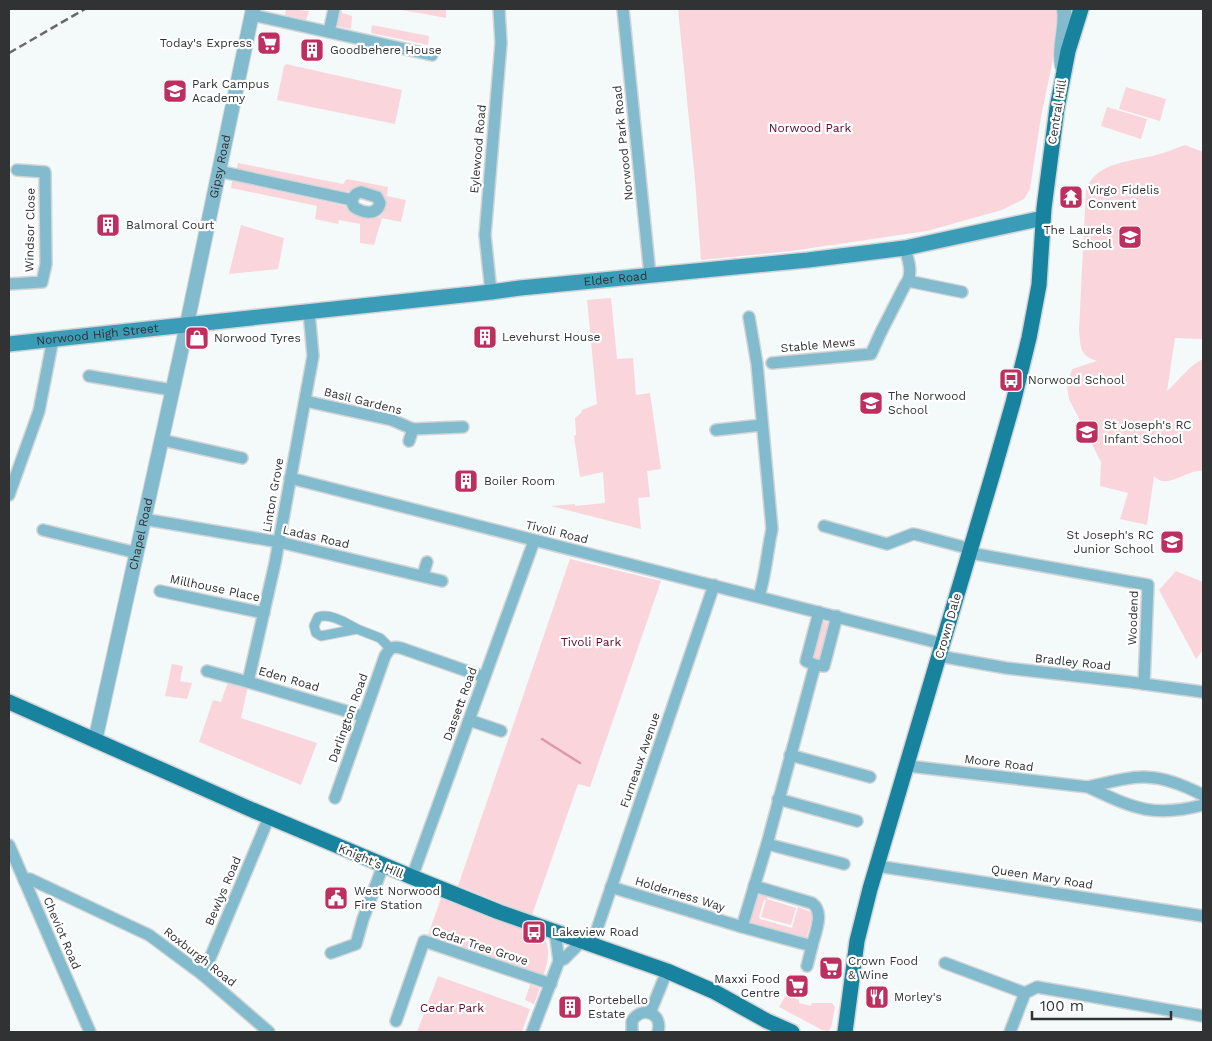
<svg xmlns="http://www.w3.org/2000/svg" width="1212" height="1041" viewBox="0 0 1212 1041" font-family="'Work Sans',sans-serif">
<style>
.green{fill:#fad6dc}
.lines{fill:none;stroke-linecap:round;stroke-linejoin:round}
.stream{stroke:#dd99a7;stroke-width:2.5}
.pedestrian-casing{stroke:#d1d5d6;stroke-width:11}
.minor-casing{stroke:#d1d5d6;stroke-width:14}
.tertiary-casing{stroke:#d1d5d6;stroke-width:16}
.secondary-casing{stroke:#d1d5d6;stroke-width:18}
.primary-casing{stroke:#d1d5d6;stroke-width:18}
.pedestrian{stroke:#82bbce;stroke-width:9}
.minor{stroke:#82bbce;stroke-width:11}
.tertiary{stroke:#82bbce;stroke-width:14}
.secondary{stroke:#3b9cb8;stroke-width:15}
.primary{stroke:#17839e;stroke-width:15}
.rail{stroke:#66696a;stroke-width:2.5;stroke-dasharray:8 4;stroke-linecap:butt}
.labels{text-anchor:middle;stroke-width:4.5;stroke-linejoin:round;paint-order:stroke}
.poi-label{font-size:12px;fill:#303233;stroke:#fff;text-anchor:start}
.street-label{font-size:12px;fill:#303233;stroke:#fff}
.park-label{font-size:12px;fill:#5a0827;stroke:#fff}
</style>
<rect width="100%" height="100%" fill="#f4f9fa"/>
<g class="green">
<polygon points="286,9 309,11 306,20 285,15"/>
<polygon points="396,9 446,9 446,18"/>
<polygon points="678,9 1057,9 1060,25 1041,117 1030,189 1024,199 1002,210 927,231 791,251 701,260 695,180"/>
<polygon points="339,10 342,11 342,13 352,16 351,29 336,26"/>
<polygon points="372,25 429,36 428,45 371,33"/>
<polygon points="286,64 402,90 395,124 277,100 284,66"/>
<polygon points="1126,87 1166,99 1160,121 1119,109"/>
<polygon points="1107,107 1147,119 1141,139 1101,126"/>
<path d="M1185,145L1203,152V339L1175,338L1167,391C1179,381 1188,366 1203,359V471C1187,469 1167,491 1154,476L1147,525L1120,519L1128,493L1100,486L1101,462L1069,399L1067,386L1072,369L1097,361C1079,355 1081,348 1079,330L1086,189C1098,161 1131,162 1156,155C1166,153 1175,148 1185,145Z"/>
<path d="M238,163L343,184L347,179L388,187L387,196L406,200L401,222L382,218L374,245L360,243V224L339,220L338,224L315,219L317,206L231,188L232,181L346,206L361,218L379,217L382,214L385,199C377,186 359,185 347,192L313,186L309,187L236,172Z"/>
<polygon points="241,225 284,238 278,269 229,274"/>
<polygon points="611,298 617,359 633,358 636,395 650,393 661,469 647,471 650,497 638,498 641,529 551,506 575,504 575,506 605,503 603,472 580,477 574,436 576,435 575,418 581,413 582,410 597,404 587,300"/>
<polygon points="570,559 661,581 590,787 578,784 532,915 458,886"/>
<polygon points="1176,571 1203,582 1203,650 1196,659 1159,590"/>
<polygon points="820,620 832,624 820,660 811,658"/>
<polygon points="172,664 183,666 180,681 192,683 187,699 165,696"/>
<polygon points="229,679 248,686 241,718 317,743 301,785 199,742 213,700 221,702"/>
<polygon points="758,893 767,896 767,899 796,908 791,925 761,917 766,900 764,900 759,917 760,919 792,928 798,907 814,913 806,939 752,925 750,919"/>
<path d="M441,898L543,937C552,947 547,965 543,976L427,938Z"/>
<polygon points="438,976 530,1009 522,1032 417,1032"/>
<polygon points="530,985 540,988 534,1004 525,1000"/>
<polygon points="786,995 799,1000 799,1003 811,1006 812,1003 832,1003 835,1007 831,1028 828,1031 822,1030 779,1007"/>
</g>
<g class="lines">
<polyline class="stream" points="542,739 580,763"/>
<g class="pedestrian-casing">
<path id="pedestrian" d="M357,629C346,623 331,613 318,617L314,626L316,633L321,636L357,629L380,638L390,648"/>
</g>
<g class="minor-casing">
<g id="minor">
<polyline points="623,9 650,275"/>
<polyline points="252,15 432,55"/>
<polyline points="329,32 334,9"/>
<polyline points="218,171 352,200"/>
<path d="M361,192L377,197L380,203C377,216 363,213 354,207C350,200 353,194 361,192Z"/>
<polyline points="908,281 962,292"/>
<polyline points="9,284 42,282 46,264 45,172 17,170"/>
<polyline points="491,292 485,235 501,43 499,9"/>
<path d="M749,317L757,364L772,529C767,552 766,574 759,596"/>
<path d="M772,363L871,354L881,332L905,285C914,275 908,259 905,248"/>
<polyline points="89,376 172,390"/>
<polyline points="305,401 392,420 413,429 463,427"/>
<polyline points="716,430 762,425"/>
<polyline points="162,440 242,458"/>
<polyline points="409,441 413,429"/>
<polyline points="290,478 943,644"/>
<polyline points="9,495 39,411 53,339"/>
<polyline points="143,519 279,542 442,581"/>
<polyline points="824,526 887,544 913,534 918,535 971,549"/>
<polyline points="43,530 137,553"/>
<polyline points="970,553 1148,585 1144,684"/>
<polyline points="423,575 427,562"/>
<polyline points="160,591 264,613"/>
<polyline points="819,612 806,661 815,665 824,666 837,616"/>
<polyline points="939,656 1006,668 1129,682 1203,692"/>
<polyline points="207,671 248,682 363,716"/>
<polyline points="248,682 275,563 313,356 309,312"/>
<polyline points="469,720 501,731"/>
<polyline points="790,755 870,777"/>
<polyline points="908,766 1088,787"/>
<path d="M1203,795C1155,770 1138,775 1088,787C1133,808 1152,818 1203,805"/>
<path d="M335,798L385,656C390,648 392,646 401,648L484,677"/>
<polyline points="778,799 857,821"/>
<polyline points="767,844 844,864"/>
<polyline points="9,845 90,1032"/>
<polyline points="877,866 1203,916"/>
<polyline points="412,877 534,541"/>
<polyline points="24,880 30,879 149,935 203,975 269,1032"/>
<path d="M754,886L812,903C825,912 815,933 812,946"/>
<polyline points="611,887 742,927 812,946 807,966"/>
<polyline points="742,927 767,844 815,665"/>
<polyline points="592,944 714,585"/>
<polyline points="331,953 356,944 363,919 383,866"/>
<polyline points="559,961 564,959 582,941"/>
<polyline points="945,963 1025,993"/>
<polyline points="203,975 269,817"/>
<polyline points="650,1013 667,971"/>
<polyline points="396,1021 424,941 551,984"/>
<polyline points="532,1032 559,961 555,932"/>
<path d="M632,1032V1021C642,1005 663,1013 658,1032"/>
<polyline points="1010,1032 1025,993 1037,987 1203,1016"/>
</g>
</g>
<g class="tertiary-casing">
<g id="tertiary">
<path d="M1062,66C1058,46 1067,29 1064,9"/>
<path id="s1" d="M95,741L183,343L253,9"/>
</g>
</g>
<g class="secondary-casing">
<g id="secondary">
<path id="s2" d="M9,344L491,292L520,288L808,260L873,252L905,248L1043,218"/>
</g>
</g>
<g class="primary-casing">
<g id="primary">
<polyline points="9,702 250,809 412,877 499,912 667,971 713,991 767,1021 792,1032"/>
<polyline points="845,1032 857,941 870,889 993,473 1013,403 1029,338 1039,285 1044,208 1057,108 1068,51 1081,9"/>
</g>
</g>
<use href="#pedestrian" class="pedestrian"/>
<use href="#minor" class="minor"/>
<use href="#tertiary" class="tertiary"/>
<use href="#secondary" class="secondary"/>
<use href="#primary" class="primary"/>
<polyline class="rail" points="9,53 85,9"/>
</g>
<defs>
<g id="supermarket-square" transform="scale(1.25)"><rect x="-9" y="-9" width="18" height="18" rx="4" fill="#bd2f5e" stroke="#fff"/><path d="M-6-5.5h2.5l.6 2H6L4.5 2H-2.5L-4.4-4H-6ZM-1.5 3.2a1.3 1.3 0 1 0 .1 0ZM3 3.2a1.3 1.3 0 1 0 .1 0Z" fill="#fff"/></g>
<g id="building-square" transform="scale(1.25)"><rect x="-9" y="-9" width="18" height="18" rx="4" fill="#bd2f5e" stroke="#fff"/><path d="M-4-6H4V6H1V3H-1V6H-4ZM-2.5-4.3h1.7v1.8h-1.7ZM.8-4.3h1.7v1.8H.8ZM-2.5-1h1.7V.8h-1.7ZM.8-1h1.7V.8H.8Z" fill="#fff"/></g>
<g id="school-square" transform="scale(1.25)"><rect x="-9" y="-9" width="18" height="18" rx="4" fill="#bd2f5e" stroke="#fff"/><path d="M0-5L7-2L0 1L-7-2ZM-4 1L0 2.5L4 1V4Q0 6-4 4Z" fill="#fff"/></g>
<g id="temple-square" transform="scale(1.25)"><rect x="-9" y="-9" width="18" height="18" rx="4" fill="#bd2f5e" stroke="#fff"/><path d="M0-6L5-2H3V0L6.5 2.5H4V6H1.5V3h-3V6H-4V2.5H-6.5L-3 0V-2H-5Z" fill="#fff"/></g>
<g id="shop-square" transform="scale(1.25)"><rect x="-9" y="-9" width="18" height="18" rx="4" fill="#bd2f5e" stroke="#fff"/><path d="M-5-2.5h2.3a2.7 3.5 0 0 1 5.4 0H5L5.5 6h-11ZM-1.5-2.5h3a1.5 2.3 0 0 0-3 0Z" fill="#fff"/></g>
<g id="bus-square" transform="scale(1.25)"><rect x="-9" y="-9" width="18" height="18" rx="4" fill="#bd2f5e" stroke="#fff"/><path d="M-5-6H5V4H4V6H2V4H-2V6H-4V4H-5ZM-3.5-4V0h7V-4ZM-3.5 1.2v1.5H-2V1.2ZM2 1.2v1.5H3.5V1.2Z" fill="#fff"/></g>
<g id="civic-square" transform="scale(1.25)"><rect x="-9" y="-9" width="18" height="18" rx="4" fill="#bd2f5e" stroke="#fff"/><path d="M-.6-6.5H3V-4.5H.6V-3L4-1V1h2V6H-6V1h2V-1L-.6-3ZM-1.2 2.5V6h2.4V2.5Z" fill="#fff"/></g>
<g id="restaurant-square" transform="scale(1.25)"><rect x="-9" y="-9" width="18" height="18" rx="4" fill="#bd2f5e" stroke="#fff"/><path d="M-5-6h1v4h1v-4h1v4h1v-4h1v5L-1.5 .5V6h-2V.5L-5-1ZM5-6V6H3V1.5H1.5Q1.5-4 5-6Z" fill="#fff"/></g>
</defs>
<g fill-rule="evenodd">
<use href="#supermarket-square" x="269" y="43"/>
<use href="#building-square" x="312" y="50"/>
<use href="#school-square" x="175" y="91"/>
<use href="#temple-square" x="1071" y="197"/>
<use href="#building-square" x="108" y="225"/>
<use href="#school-square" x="1130" y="237"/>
<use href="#building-square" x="485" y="337"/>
<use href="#shop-square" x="197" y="338"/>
<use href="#bus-square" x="1011" y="380"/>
<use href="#school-square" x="871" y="403"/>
<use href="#school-square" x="1087" y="432"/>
<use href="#building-square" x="466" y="481"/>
<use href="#school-square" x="1172" y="542"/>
<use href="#civic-square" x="336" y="898"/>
<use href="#bus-square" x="534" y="932"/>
<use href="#supermarket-square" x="831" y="968"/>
<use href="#supermarket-square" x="797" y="986"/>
<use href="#restaurant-square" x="877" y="997"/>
<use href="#building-square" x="570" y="1007"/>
</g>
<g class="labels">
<g class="poi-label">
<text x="252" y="47" text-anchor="end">Today's Express</text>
<text x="330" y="54">Goodbehere House</text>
<text x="192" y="88">Park Campus<tspan x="192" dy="14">Academy</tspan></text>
<text x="1088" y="194">Virgo Fidelis<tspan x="1088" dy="14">Convent</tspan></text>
<text x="126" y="229">Balmoral Court</text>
<text x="1112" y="234" text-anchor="end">The Laurels<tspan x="1112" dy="14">School</tspan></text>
<text x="502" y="341">Levehurst House</text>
<text x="214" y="342">Norwood Tyres</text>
<text x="1028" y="384">Norwood School</text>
<text x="888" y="400">The Norwood<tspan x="888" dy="14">School</tspan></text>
<text x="1104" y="429">St Joseph's RC<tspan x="1104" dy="14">Infant School</tspan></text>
<text x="484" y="485">Boiler Room</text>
<text x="1154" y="539" text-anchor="end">St Joseph's RC<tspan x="1154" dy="14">Junior School</tspan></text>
<text x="354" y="895">West Norwood<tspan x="354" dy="14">Fire Station</tspan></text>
<text x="552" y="936">Lakeview Road</text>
<text x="848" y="965">Crown Food<tspan x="848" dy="14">&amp; Wine</tspan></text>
<text x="780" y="983" text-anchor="end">Maxxi Food<tspan x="780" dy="14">Centre</tspan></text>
<text x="894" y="1001">Morley's</text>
<text x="588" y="1004">Portebello<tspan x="588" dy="14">Estate</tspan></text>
</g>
<g class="street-label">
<text transform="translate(1057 112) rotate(-81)" y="4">Central Hill</text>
<text transform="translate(623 143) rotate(-96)" y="4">Norwood Park Road</text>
<text transform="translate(478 149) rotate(-85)" y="4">Eylewood Road</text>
<text dy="4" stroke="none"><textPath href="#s1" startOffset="588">Gipsy Road</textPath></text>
<text transform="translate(30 230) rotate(-89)" y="4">Windsor Close</text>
<text dy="4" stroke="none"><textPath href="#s2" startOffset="610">Elder Road</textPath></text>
<text dy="4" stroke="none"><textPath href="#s2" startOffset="89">Norwood High Street</textPath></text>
<text transform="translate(818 345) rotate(-5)" y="4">Stable Mews</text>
<text transform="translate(363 401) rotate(14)" y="4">Basil Gardens</text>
<text transform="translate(273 495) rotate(-80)" y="4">Linton Grove</text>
<text transform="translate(557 532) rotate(14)" y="4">Tivoli Road</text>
<text dy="4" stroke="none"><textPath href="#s1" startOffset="212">Chapel Road</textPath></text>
<text transform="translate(316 537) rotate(13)" y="4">Ladas Road</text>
<text transform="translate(215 588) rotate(12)" y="4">Millhouse Place</text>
<text transform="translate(1133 618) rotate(-88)" y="4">Woodend</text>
<text transform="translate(948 626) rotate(-74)" y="4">Crown Dale</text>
<text transform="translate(1073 662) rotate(6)" y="4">Bradley Road</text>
<text transform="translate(289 679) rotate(16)" y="4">Eden Road</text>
<text transform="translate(460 704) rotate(-70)" y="4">Dassett Road</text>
<text transform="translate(348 718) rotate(-70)" y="4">Darlington Road</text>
<text transform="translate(640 760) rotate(-71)" y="4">Furneaux Avenue</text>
<text transform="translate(999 763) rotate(7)" y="4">Moore Road</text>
<text transform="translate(371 861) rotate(23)" y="4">Knight's Hill</text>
<text transform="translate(1042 877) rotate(9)" y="4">Queen Mary Road</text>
<text transform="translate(223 891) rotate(-67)" y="4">Bewlys Road</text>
<text transform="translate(680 894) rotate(17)" y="4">Holderness Way</text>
<text transform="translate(62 933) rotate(67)" y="4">Cheviot Road</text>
<text transform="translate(480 946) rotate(18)" y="4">Cedar Tree Grove</text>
<text transform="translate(200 957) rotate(38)" y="4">Roxburgh Road</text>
</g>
<g class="park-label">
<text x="810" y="132">Norwood Park</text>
<text x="591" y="646">Tivoli Park</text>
<text x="452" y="1012">Cedar Park</text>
</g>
</g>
<rect width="1212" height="1041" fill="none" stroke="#303233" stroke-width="20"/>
<path d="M1032 1011v8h139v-8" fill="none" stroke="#303233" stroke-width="2.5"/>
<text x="1040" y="1011" font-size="15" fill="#303233" stroke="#ffffff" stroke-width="4" paint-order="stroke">100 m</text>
</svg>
